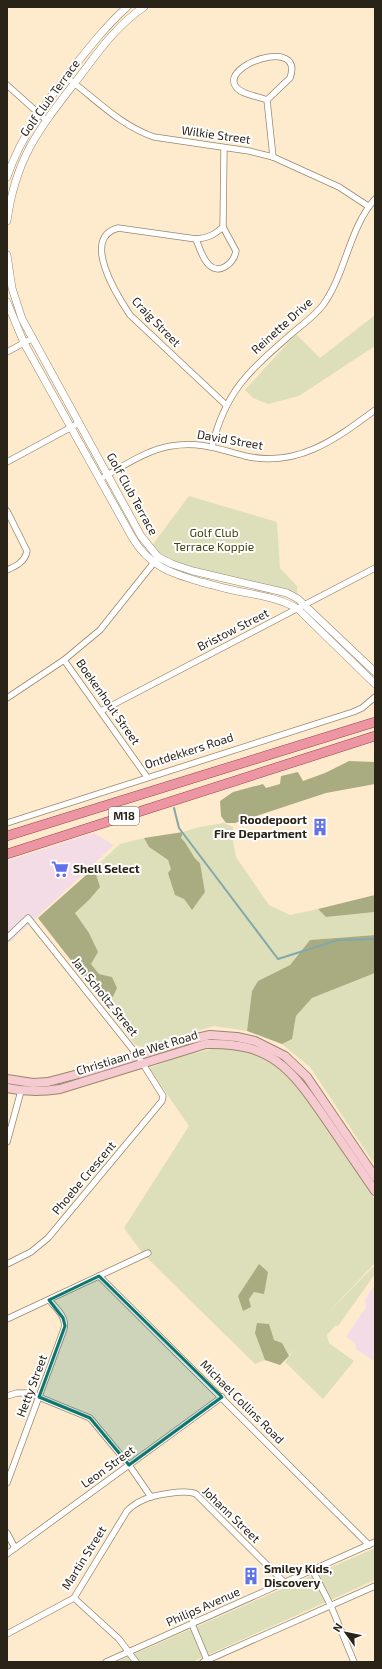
<svg xmlns="http://www.w3.org/2000/svg" width="382" height="1669" viewBox="0 0 382 1669" font-family="'Exo 2',sans-serif">
<style>
.commercial{fill:#f4dce7}
.green{fill:#dddfba}
.forest{fill:#a9ac81}
.lines{fill:none;stroke-linecap:round;stroke-linejoin:round}
.stream{stroke:#82a8aa;stroke-width:2}
.minor-casing{stroke:#99876d;stroke-width:7}
.tertiary-casing{stroke:#99876d;stroke-width:8}
.secondary-casing{stroke:#99876d;stroke-width:10}
.primary-casing{stroke:#a0404b;stroke-width:10}
.minor{stroke:#fff;stroke-width:5.5}
.tertiary{stroke:#fff;stroke-width:7}
.secondary{stroke:#f6cad1;stroke-width:8}
.primary{stroke:#ec96a4;stroke-width:9}
.marked{fill:#0f766e;fill-opacity:0.2;stroke:#0f766e;stroke-width:3;stroke-linejoin:round}
.labels{text-anchor:middle;stroke-width:4;stroke-linejoin:round;paint-order:stroke}
.shield{fill:#fff;stroke:#6a655d;stroke-width:1}
.shield-label{font-size:11px;font-weight:bold;fill:#2a2318}
.street-label{font-size:12px;fill:#2a2318;stroke:#fff}
.park-label{font-size:12px;fill:#434410;stroke:#fff}
.poi-label{font-size:12px;font-weight:bold;fill:#2a2318;stroke:#fff;text-anchor:start}
</style>
<rect width="100%" height="100%" fill="#feebce"/>
<g class="commercial">
<polygon points="94,833 114,845 7,945 7,861"/>
<polygon points="375,1284 375,1359 374,1361 356,1349 355,1343 346,1337 366,1307 365,1299"/>
</g>
<g class="green">
<polygon points="375,315 375,346 299,396 268,404 253,398 245,390 296,334 320,358"/>
<polygon points="189,496 277,522 280,568 297,586 298,599 172,564 150,548"/>
<path d="M224,823L233,827V841L236,857L269,905L290,915L318,909L326,917L375,912V935L310,940L290,965L258,981L252,991L247,1031L214,1026L143,1047L135,1045L108,1008L117,988L112,977L99,974L91,964L75,913L89,900L99,887L94,868L120,844L144,838L149,847L168,860L184,899L191,909L205,892L200,863C191,856 189,845 180,837L183,832L199,827Z"/>
<polygon points="375,973 375,1162 373,1162 310,1067 282,1044 291,1039 296,1016 312,998"/>
<path d="M234,1048L255,1052L278,1066L307,1094L375,1200V1263L325,1316L373,1267L375,1268V1274L338,1326H335L327,1335L329,1343L354,1361L323,1399L285,1362L295,1349L280,1365C271,1358 265,1360 255,1364L143,1254L124,1228L189,1126L149,1068L179,1057L212,1049Z"/>
<polygon points="375,1548 375,1580 192,1662 116,1662"/>
</g>
<g class="forest">
<polygon points="349,761 375,762 375,784 326,793 235,823 226,823 221,816 220,801 233,792 263,784 266,788 280,784 281,776 298,772 303,781 325,773"/>
<path d="M183,832L181,838C189,845 191,856 200,863L205,892L192,910L184,899L175,895L168,873L171,869L168,860L149,847L144,838Z"/>
<polygon points="94,868 100,887 89,900 75,913 89,933 98,952 91,964 99,974 112,977 117,988 108,1008 38,918"/>
<polygon points="375,895 375,912 326,917 318,909"/>
<polygon points="375,935 375,973 312,998 296,1016 292,1039 282,1044 247,1031 252,991 258,981 290,965 310,940"/>
<polygon points="259,1264 268,1272 264,1294 254,1292 249,1299 251,1307 243,1311 238,1296"/>
<polygon points="257,1323 269,1324 274,1340 282,1343 289,1356 280,1365 265,1360 255,1333"/>
</g>
<g class="lines">
<polyline class="stream" points="174,808 179,828 278,959 338,940 375,939"/>
<g class="minor-casing">
<g id="minor">
<path d="M66,77C95,98 119,125 154,137L249,151L273,157L339,187L368,206"/>
<polyline points="7,85 46,120"/>
<path d="M267,100C258,96 242,95 236,87C219,65 305,36 290,78L267,100L273,157"/>
<path d="M224,148L223,227C214,235 208,238 196,239L118,228C80,238 118,297 130,315L226,405"/>
<path d="M196,239C199,247 202,258 209,265C220,275 234,263 236,251L223,227"/>
<polyline points="7,352 33,338"/>
<path d="M212,446C226,391 248,372 289,336C300,326 314,317 323,305C346,273 349,228 375,199"/>
<polyline points="7,462 79,423"/>
<path d="M100,479C122,467 146,450 171,446C200,441 218,449 245,456C298,468 336,439 375,410"/>
<path d="M7,511L27,551C25,562 16,566 7,570"/>
<polyline points="64,660 147,777"/>
<polyline points="7,698 64,660 100,630 156,560"/>
<polyline points="101,711 375,568"/>
<polyline points="7,823 353,712 362,708 375,697"/>
<polyline points="7,938 28,918 138,1056 163,1096 162,1101 48,1238 31,1252 7,1264"/>
<polyline points="7,1142 21,1091"/>
<polyline points="99,1276 369,1545"/>
<polyline points="7,1319 148,1253"/>
<polyline points="7,1396 17,1393 29,1393 90,1418 129,1465 151,1497"/>
<path d="M7,1483L64,1329C67,1317 56,1308 49,1300"/>
<polyline points="7,1533 15,1548"/>
<polyline points="7,1554 222,1397"/>
<polyline points="313,1571 331,1606 354,1662"/>
<polyline points="74,1598 119,1639 136,1662"/>
<polyline points="192,1624 207,1660"/>
<path d="M7,1634L74,1598L127,1511C132,1506 136,1503 143,1500C153,1495 186,1489 196,1494L285,1583"/>
<polyline points="106,1662 375,1542"/>
<polyline points="203,1662 375,1586"/>
</g>
</g>
<g class="tertiary-casing">
<g id="tertiary">
<path d="M7,177C22,133 48,100 76,64C92,44 108,24 127,7"/>
<path d="M7,221C16,155 41,127 80,76C99,51 117,25 144,7"/>
<polyline points="7,255 12,288 22,319 141,536 158,557 172,564 193,571 287,593 298,599 375,672"/>
<path d="M7,302L24,343L132,537C149,566 170,573 201,582C213,585 225,589 237,591C258,595 279,598 298,609L375,684"/>
</g>
</g>
<g class="secondary-casing">
<g id="secondary">
<polyline points="7,1079 33,1083 48,1082 86,1072 188,1040 210,1035 237,1037 255,1041 285,1056 307,1077 375,1177"/>
<path d="M7,1088C25,1092 42,1092 60,1089L206,1044C273,1042 292,1070 327,1121C343,1144 359,1168 375,1191"/>
</g>
</g>
<g class="primary-casing">
<g id="primary">
<polyline points="7,836 375,722"/>
<polyline points="7,854 375,736"/>
</g>
</g>
<use href="#minor" class="minor"/>
<use href="#tertiary" class="tertiary"/>
<use href="#secondary" class="secondary"/>
<use href="#primary" class="primary"/>
</g>
<path class="marked" d="M99,1276L222,1397L129,1465L90,1418L39,1397L65,1326L63,1318L49,1300Z"/>
<defs>
<g id="building-bare" transform="scale(1.38)"><path d="M-4-6H4V6H1V3H-1V6H-4ZM-2.5-4.3h1.7v1.8h-1.7ZM.8-4.3h1.7v1.8H.8ZM-2.5-1h1.7V.8h-1.7ZM.8-1h1.7V.8H.8Z" fill="#5f72ea" stroke="#fff" stroke-width="2.5" paint-order="stroke"/></g>
<g id="supermarket-bare" transform="scale(1.38)"><path d="M-6-5.5h2.5l.6 2H6L4.5 2H-2.5L-4.4-4H-6ZM-1.5 3.2a1.3 1.3 0 1 0 .1 0ZM3 3.2a1.3 1.3 0 1 0 .1 0Z" fill="#5f72ea" stroke="#fff" stroke-width="2.5" paint-order="stroke"/></g>
</defs>
<g fill-rule="evenodd">
<use href="#building-bare" x="320" y="827"/>
<use href="#supermarket-bare" x="60" y="869"/>
<use href="#building-bare" x="251" y="1576"/>
</g>
<g class="labels">
<rect class="shield" x="109" y="807" width="30" height="18" rx="3"/>
<g class="shield-label">
<text x="124" y="820">M18</text>
</g>
<g class="street-label">
<text transform="translate(50 98) rotate(-54)" y="4">Golf Club Terrace</text>
<text transform="translate(216 135) rotate(8)" y="4">Wilkie Street</text>
<text transform="translate(156 322) rotate(46)" y="4">Craig Street</text>
<text transform="translate(282 326) rotate(-42)" y="4">Reinette Drive</text>
<text transform="translate(230 440) rotate(10)" y="4">David Street</text>
<text transform="translate(132 494) rotate(61)" y="4">Golf Club Terrace</text>
<text transform="translate(233 630) rotate(-27)" y="4">Bristow Street</text>
<text transform="translate(108 702) rotate(55)" y="4">Boekenhout Street</text>
<text transform="translate(189 751) rotate(-18)" y="4">Ontdekkers Road</text>
<text transform="translate(105 997) rotate(51)" y="4">Jan Scholtz Street</text>
<text transform="translate(137 1053) rotate(-17)" y="4">Christiaan de Wet Road</text>
<text transform="translate(84 1178) rotate(-50)" y="4">Phoebe Crescent</text>
<text transform="translate(32 1386) rotate(-69)" y="4">Hetty Street</text>
<text transform="translate(242 1402) rotate(45)" y="4">Michael Collins Road</text>
<text transform="translate(108 1467) rotate(-36)" y="4">Leon Street</text>
<text transform="translate(231 1515) rotate(44)" y="4">Johann Street</text>
<text transform="translate(84 1558) rotate(-58)" y="4">Martin Street</text>
<text transform="translate(203 1607) rotate(-24)" y="4">Philips Avenue</text>
</g>
<g class="park-label">
<text x="214" y="537">Golf Club<tspan x="214" dy="14">Terrace Koppie</tspan></text>
</g>
<g class="poi-label">
<text x="307" y="824" text-anchor="end">Roodepoort<tspan x="307" dy="14">Fire Department</tspan></text>
<text x="73" y="873">Shell Select</text>
<text x="264" y="1573">Smiley Kids,<tspan x="264" dy="14">Discovery</tspan></text>
</g>
</g>
<rect width="382" height="1669" fill="none" stroke="#2a2318" stroke-width="16"/>
<g transform="translate(346 1633) rotate(303)" stroke="#ffffff" stroke-width="3" paint-order="stroke">
<path d="M0-3L7 15L0 10L-7 15Z" fill="#2a2318"/>
<text y="-6" font-size="11" font-weight="bold" text-anchor="middle" fill="#2a2318">N</text>
</g>
</svg>
